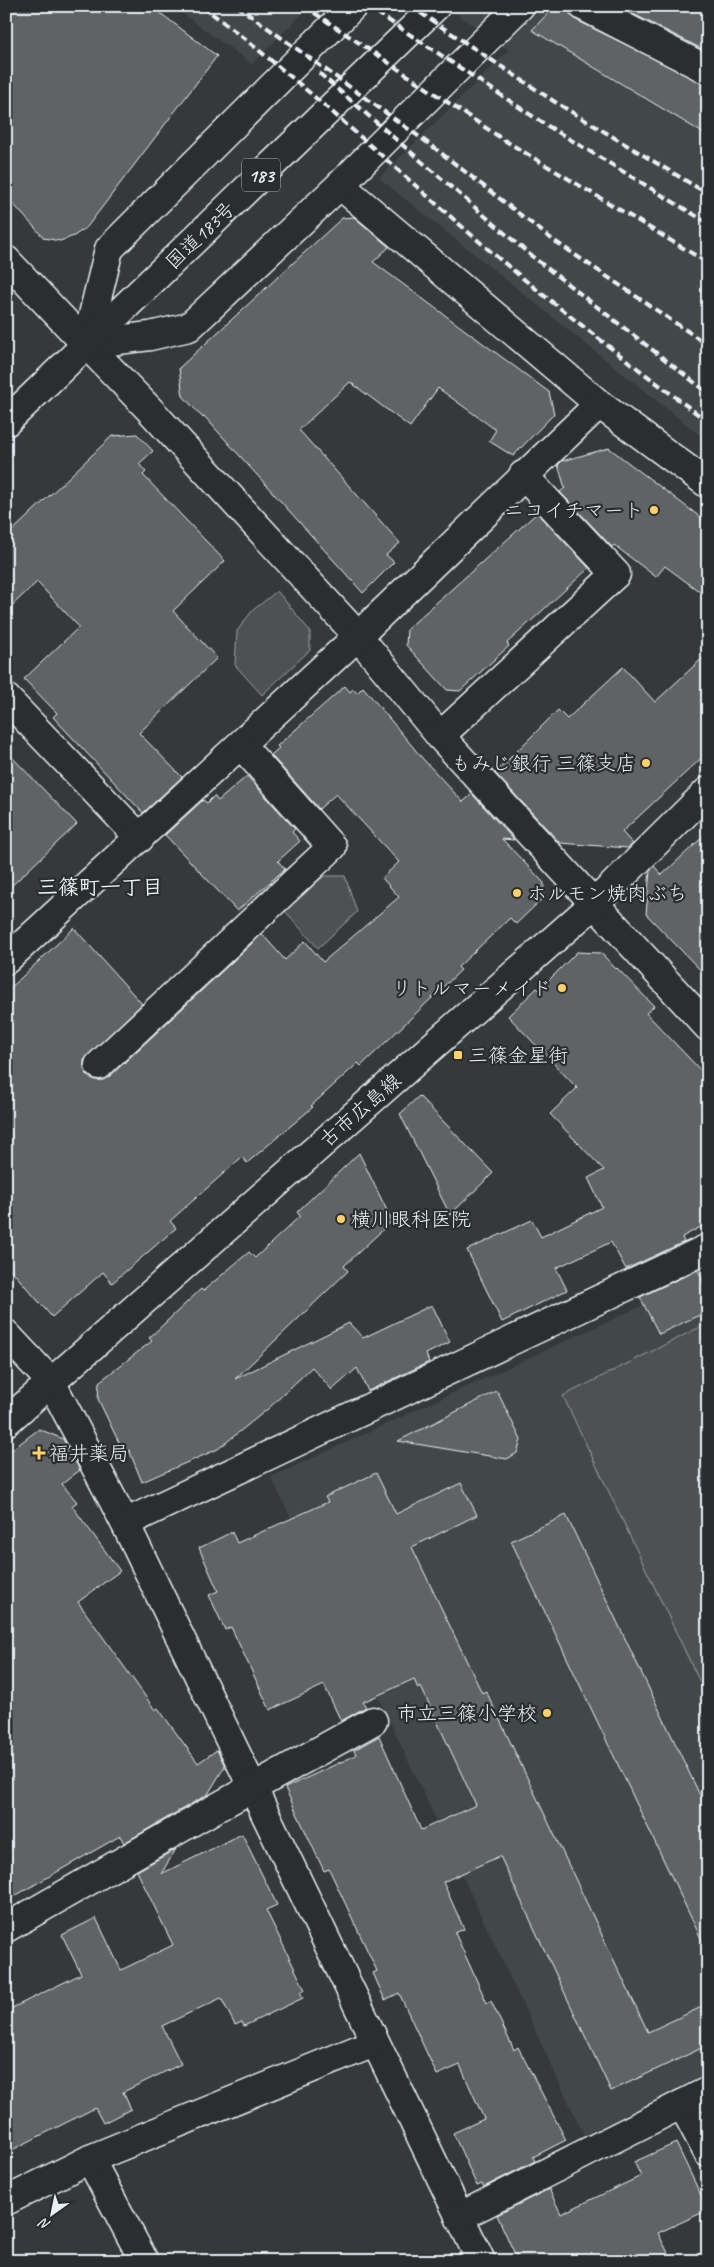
<svg xmlns="http://www.w3.org/2000/svg" width="714" height="2267" viewBox="0 0 714 2267" font-family="Caveat,'Klee One',sans-serif">
<style>
.built{fill:#424647}
.green{fill:#4d5152;stroke:#9aa1a5}
.building{fill:#5f6365;stroke:#e8f1f8}
.lines{fill:none;stroke-linecap:round;stroke-linejoin:round}
.minor-casing{stroke:#e8f1f8;stroke-width:31}
.tertiary-casing{stroke:#e8f1f8;stroke-width:31}
.secondary-casing{stroke:#e8f1f8;stroke-width:31}
.trunk-casing{stroke:#e8f1f8;stroke-width:31}
.minor{stroke:#2a2d2e;stroke-width:28}
.tertiary{stroke:#2a2d2e;stroke-width:28}
.secondary{stroke:#2a2d2e;stroke-width:28}
.trunk{stroke:#2a2d2e;stroke-width:28}
.rail{stroke:#e8f1f8;stroke-width:4;stroke-dasharray:8 4;stroke-linecap:butt}
.poi-dot{fill:#ffd166;stroke:#2a2d2e;stroke-width:2}
.labels{text-anchor:middle;stroke-width:4.5;stroke-linejoin:round;paint-order:stroke}
.shield{fill:#2a2d2e;stroke:#afb6bb;stroke-width:1}
.shield-label{font-size:19px;font-weight:bold;fill:#e8f1f8}
.street-label{font-size:20px;fill:#e8f1f8;stroke:#2a2d2e}
.poi-label{font-size:20px;fill:#e8f1f8;stroke:#2a2d2e;text-anchor:end}
.neighbourhood-label{font-size:21px;font-weight:bold;fill:#e8f1f8;stroke:#2a2d2e}
</style>
<rect width="100%" height="100%" fill="#35393a"/>
<filter id="ink" filterUnits="userSpaceOnUse"><feTurbulence type="fractalNoise" baseFrequency=".02" numOctaves="2"/><feDisplacementMap in="SourceGraphic" scale="10" xChannelSelector="R" yChannelSelector="G"/><feConvolveMatrix kernelMatrix="1 2 1 2 8 2 1 2 1" color-interpolation-filters="sRGB"/></filter>
<g filter="url(#ink)">
<g class="built">
<polygon points="172,6 310,6 252,64"/>
<polygon points="445,6 708,6 708,442 379,178 509,50"/>
<polygon points="708,1275 708,2075 584,2135 380,1701 271,1477"/>
</g>
<g class="green">
<polygon points="277,591 310,631 310,650 262,695 235,665 237,631 252,611"/>
<polygon points="324,876 345,876 357,912 318,948 285,911"/>
<polygon points="708,1323 708,1699 563,1396"/>
</g>
<g class="building">
<polygon points="6,6 151,6 217,56 87,227 74,236 60,241 44,238 6,196"/>
<polygon points="555,6 567,6 570,14 576,20 708,85 708,136 532,30"/>
<polygon points="618,6 708,6 708,52"/>
<polygon points="354,217 389,247 373,262 549,392 554,414 513,456 489,441 496,430 438,388 410,427 350,382 299,430 400,543 386,555 394,562 363,593 204,416 203,418 183,396 179,368 342,218"/>
<polygon points="137,434 153,451 139,464 146,472 143,475 225,561 173,611 217,658 139,733 182,777 143,813 53,717 57,713 24,679 79,627 37,582 6,611 6,537 112,436"/>
<polygon points="609,448 708,523 708,598 665,566 656,577 614,545 612,547 560,492 565,488 558,465 562,461"/>
<polygon points="537,513 589,568 507,643 509,646 460,691 447,690 406,645 407,629"/>
<polygon points="708,653 708,752 622,832 633,844 628,848 560,843 495,773 558,710 567,719 623,667 655,702"/>
<polygon points="345,686 350,692 353,689 357,693 363,687 423,759 463,802 472,794 514,840 502,839 544,883 543,898 516,924 510,918 458,967 461,970 361,1066 358,1063 311,1106 313,1107 247,1163 242,1157 170,1221 176,1228 112,1283 103,1272 52,1317 6,1264 6,992 74,928 142,1004 84,1060 84,1069 88,1076 95,1080 103,1080 110,1076 262,934 285,960 305,941 323,962 399,897 382,878 399,862 336,794 319,809 271,755 279,748 277,746"/>
<polygon points="6,751 77,824 6,891"/>
<polygon points="247,776 295,829 292,832 300,841 278,861 285,869 237,911 165,835 203,800 207,803 214,796 218,801"/>
<polygon points="708,832 708,978 646,914 650,870 654,866 662,875"/>
<polygon points="577,952 601,953 616,969 617,968 654,1006 646,1013 708,1078 708,1223 682,1237 684,1242 626,1269 611,1242 556,1268 567,1290 502,1322 467,1250 532,1220 541,1237 602,1207 588,1178 604,1170 550,1114 577,1088 508,1016 537,988 539,990"/>
<polygon points="419,1096 493,1173 450,1215 400,1114"/>
<polygon points="359,1153 392,1221 344,1266 348,1271 235,1379 349,1323 363,1338 432,1305 450,1342 426,1354 429,1362 368,1391 357,1368 332,1390 312,1367 269,1408 218,1449 142,1482 129,1450 124,1453 98,1399 99,1382 152,1341 149,1338 201,1289 203,1291 249,1252 255,1258 300,1216 297,1212"/>
<polygon points="698,1270 708,1292 708,1311 659,1334 640,1297"/>
<polygon points="497,1391 521,1440 517,1453 507,1459 398,1441"/>
<polygon points="39,1429 63,1439 80,1470 62,1484 77,1502 72,1506 120,1571 78,1602 155,1710 158,1708 198,1763 217,1750 225,1766 208,1794 124,1843 120,1836 6,1901 6,1454"/>
<polygon points="376,1473 396,1514 461,1483 477,1515 412,1547 482,1693 486,1691 648,2032 708,2004 708,2045 611,2091 500,1856 443,1882 464,1929 455,1933 487,2003 491,2001 514,2050 518,2047 566,2140 533,2157 535,2161 484,2187 482,2184 477,2186 453,2133 484,2119 460,2065 437,2075 399,1993 385,2000 373,1973 377,1971 329,1869 324,1871 285,1788 356,1755 354,1750 379,1736 421,1830 476,1805 421,1687 418,1689 414,1679 363,1702 366,1707 341,1721 324,1685 270,1710 231,1627 225,1630 209,1595 218,1591 199,1548 232,1532 237,1543 328,1502 325,1497"/>
<polygon points="566,1515 708,1812 708,1953 511,1541"/>
<polygon points="242,1834 277,1905 266,1910 305,1990 300,1992 303,1998 244,2026 242,2022 235,2025 221,1998 162,2026 181,2064 123,2092 131,2109 103,2123 95,2108 6,2153 6,2011 81,1974 62,1935 96,1918 121,1970 173,1945 137,1871 176,1849 161,1874"/>
<polygon points="676,2143 708,2210 658,2233 672,2261 518,2261 497,2215 549,2189 561,2214 641,2176 634,2162"/>
</g>
<g class="lines">
<g class="minor-casing">
<g id="minor">
<polyline points="583,6 708,70"/>
<polyline points="340,185 599,404 708,484"/>
<polyline points="86,344 150,410 358,636 440,736 708,1027"/>
<polyline points="86,344 150,336 189,327 340,185 520,6"/>
<polyline points="86,344 109,249 353,6"/>
<polyline points="6,698 140,838"/>
<polyline points="440,736 616,574 523,475"/>
<polyline points="6,960 358,636 599,404"/>
<polyline points="99,1065 332,847 241,745"/>
<polyline points="6,1334 51,1382 125,1523 481,2261"/>
<polyline points="125,1523 708,1248"/>
<polyline points="6,1928 223,1804 373,1721"/>
<polyline points="682,2104 708,2153"/>
<polyline points="90,2159 144,2261"/>
<polyline points="6,2201 90,2159 374,2043"/>
<polyline points="459,2217 708,2091"/>
</g>
</g>
<g class="tertiary-casing">
<polyline id="tertiary" points="6,260 86,344"/>
</g>
<g class="secondary-casing">
<polyline id="secondary" points="6,1422 594,904 708,791"/>
</g>
<g class="trunk-casing">
<polyline id="trunk" points="6,422 436,6"/>
</g>
<use href="#minor" class="minor"/>
<use href="#tertiary" class="tertiary"/>
<use href="#secondary" class="secondary"/>
<use href="#trunk" class="trunk"/>
<g class="rail">
<path d="M202,6C305,83 399,173 496,256C565,314 637,368 708,422"/>
<polyline points="237,6 432,146 553,240 708,345"/>
<polyline points="304,6 504,140 708,263"/>
<polyline points="367,6 543,123 708,223"/>
<polyline points="410,6 555,102 708,194"/>
<polyline points="319,73 529,254 708,393"/>
</g>
</g>
</g>
<g class="poi-dot">
<circle cx="654" cy="510" r="5"/>
<circle cx="646" cy="763" r="5"/>
<circle cx="517" cy="893" r="5"/>
<circle cx="562" cy="988" r="5"/>
<rect x="453" y="1050" width="10" height="10" rx="2.5"/>
<circle cx="341" cy="1219" r="5"/>
<path d="M36.5 1445.5h5v5h5v5h-5v5h-5v-5h-5v-5h5z"/>
<circle cx="547" cy="1713" r="5"/>
</g>
<g class="labels">
<rect class="shield" x="242" y="158.5" width="38" height="33" rx="4"/>
<g class="shield-label">
<text x="261" y="182">183</text>
</g>
<g class="street-label">
<text transform="translate(200 235) rotate(-44)" y="7">国道183号</text>
<text transform="translate(360 1110) rotate(-41)" y="7">古市広島線</text>
</g>
<g class="poi-label">
<text x="644" y="517">ニコイチマート</text>
<text x="636" y="770">もみじ銀行 三篠支店</text>
<text x="527" y="900" text-anchor="start">ホルモン焼肉ぶち</text>
<text x="552" y="995">リトルマーメイド</text>
<text x="468" y="1062" text-anchor="start">三篠金星街</text>
<text x="351" y="1226" text-anchor="start">横川眼科医院</text>
<text x="49" y="1460" text-anchor="start">福井薬局</text>
<text x="537" y="1720">市立三篠小学校</text>
</g>
<g class="neighbourhood-label">
<text x="100" y="894">三篠町一丁目</text>
</g>
</g>
<rect width="714" height="2267" fill="none" stroke="#2a2d2e" stroke-width="25"/>
<rect x="12" y="12" width="689" height="2242" fill="none" stroke="#e8f1f8" stroke-width="2" filter="url(#ink)"/>
<g transform="translate(52 2214) rotate(213)" stroke="#2a2d2e" stroke-width="4" paint-order="stroke">
<path d="M0-4L9 19L0 12L-9 19Z" fill="#e8f1f8"/>
<text y="-8" font-size="14" font-weight="bold" text-anchor="middle" fill="#e8f1f8">N</text>
</g>
</svg>
